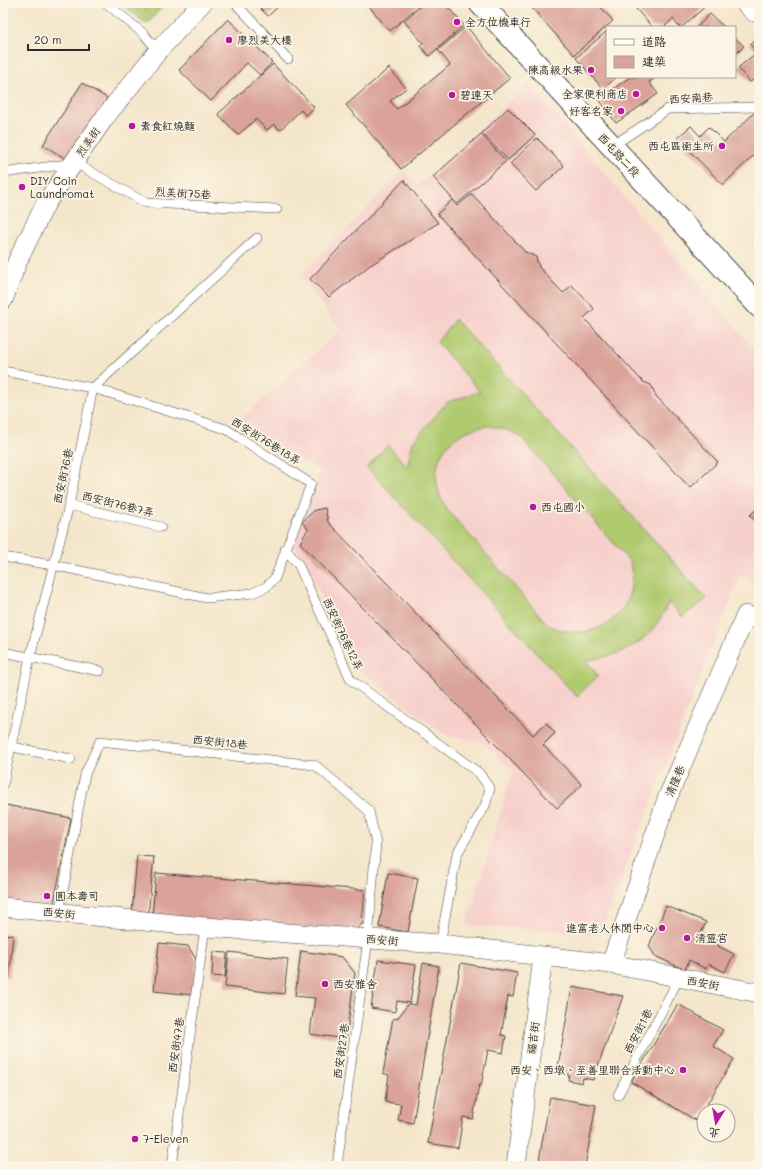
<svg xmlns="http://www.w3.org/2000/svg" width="762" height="1169" viewBox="0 0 762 1169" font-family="Mali,'LXGW WenKai TC',sans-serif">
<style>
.built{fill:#f7d0cc}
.park{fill:url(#park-dots);stroke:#6e7a4e}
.garden{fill:#b0ca70;stroke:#6e7a4e;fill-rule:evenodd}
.building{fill:#daa299}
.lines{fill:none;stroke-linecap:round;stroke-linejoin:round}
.service-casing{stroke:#494743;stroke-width:10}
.minor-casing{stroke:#494743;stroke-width:20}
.tertiary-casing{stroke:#494743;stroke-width:24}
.service{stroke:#fff;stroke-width:9}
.minor{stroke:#fff;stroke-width:19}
.tertiary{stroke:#fff;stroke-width:22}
.poi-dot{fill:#b5179e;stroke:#fcf5e5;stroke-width:1.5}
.labels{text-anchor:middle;stroke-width:3.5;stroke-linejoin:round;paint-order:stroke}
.poi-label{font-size:11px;fill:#2b2b2b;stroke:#fcf5e5;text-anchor:start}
.street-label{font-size:11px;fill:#2b2b2b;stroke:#fcf5e5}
</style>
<defs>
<pattern id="park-dots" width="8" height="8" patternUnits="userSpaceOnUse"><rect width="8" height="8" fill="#b0ca70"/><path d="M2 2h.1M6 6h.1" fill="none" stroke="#8fa45c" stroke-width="1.8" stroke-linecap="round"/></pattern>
</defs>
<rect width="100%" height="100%" fill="#fcf5e5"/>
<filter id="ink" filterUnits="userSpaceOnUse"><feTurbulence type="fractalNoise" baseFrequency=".025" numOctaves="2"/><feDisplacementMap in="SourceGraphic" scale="8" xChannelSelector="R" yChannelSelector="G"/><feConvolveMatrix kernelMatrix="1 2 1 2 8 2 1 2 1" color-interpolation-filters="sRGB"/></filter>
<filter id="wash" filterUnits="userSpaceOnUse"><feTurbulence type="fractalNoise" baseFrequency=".012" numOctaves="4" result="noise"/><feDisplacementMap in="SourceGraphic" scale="16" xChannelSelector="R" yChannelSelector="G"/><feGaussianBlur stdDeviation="0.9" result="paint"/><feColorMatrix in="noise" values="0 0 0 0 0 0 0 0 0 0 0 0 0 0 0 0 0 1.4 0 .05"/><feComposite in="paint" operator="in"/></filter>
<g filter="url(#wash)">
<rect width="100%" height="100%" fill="#f4e6cb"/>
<polygon class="built" points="529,84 759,355 759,583 740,575 600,934 466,925 513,771 483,742 445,735 360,671 294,543 320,471 239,421 340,330 301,275 404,170 417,186"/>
<polygon class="park" points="120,3 166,3 147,24"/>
<path class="garden" d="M455,319L707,599L682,617L669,602C652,640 627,656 586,660L598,676L577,697L367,467L388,445L407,467L413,442L447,402L480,392L437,342ZM486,426C500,427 509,430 521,437L630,562C641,614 595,647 548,625L446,508C423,470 443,432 486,426Z"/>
<g id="blocks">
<g class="building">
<polygon points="255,3 282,3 268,16"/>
<polygon points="366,3 422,3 390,31"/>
<polygon points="424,3 444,3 464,25 429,56 420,46 423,43 404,21"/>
<polygon points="537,3 597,3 613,21 574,55 532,8"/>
<polygon points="631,3 709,3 682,27 679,27 673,19 664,27 652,27"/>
<polygon points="710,14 724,27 697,27"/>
<polygon points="228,19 272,62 260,75 247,63 211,101 179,70"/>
<polygon points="466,26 510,78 401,169 346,105 389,68 406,88 390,101 397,109 450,65 438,50"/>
<polygon points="607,31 607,77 617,77 603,89 576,58"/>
<polygon points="759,37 759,76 750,82 738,68 757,52 750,44"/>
<polygon points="735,38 744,46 735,55"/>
<polygon points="273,64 314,107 306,116 301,110 280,130 274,124 267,130 256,119 238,135 218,114"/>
<polygon points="630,77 656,77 649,82 658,94 616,123 599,99"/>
<polygon points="82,83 107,98 68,160 43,145"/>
<polygon points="508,108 535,135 508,160 482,133"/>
<polygon points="754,113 759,118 759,150 723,185 677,138 691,126 700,136 709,127 724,142"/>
<polygon points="481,134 506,161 457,204 433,177"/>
<polygon points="537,138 564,166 536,191 510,164"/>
<polygon points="404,180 438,223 369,266 329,297 310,279"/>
<polygon points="472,194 525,252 536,257 539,267 563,293 572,285 594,309 584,318 643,382 651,385 656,396 718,462 690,488 437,214 452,200 457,206"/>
<polygon points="759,507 759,525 750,515"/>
<polygon points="325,508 328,522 533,735 546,723 555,733 543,745 582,785 557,808 300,543 308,529 302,522 315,510"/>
<polygon points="6,805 71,818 54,902 43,910 3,902 3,822"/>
<polygon points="137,856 154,857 148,915 132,913"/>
<polygon points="156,873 365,890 362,924 350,934 152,918"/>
<polygon points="388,873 418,878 408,932 379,927"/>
<polygon points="666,906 706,922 701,933 720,942 718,946 734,954 725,972 708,964 706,969 689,960 685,970 655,956 649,946"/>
<polygon points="3,934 13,935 9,977 3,976"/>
<polygon points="159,943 188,946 197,961 193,995 154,991"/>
<polygon points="301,951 342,957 355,973 346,1039 310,1034 315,998 295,996"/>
<polygon points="213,952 227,953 225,977 212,976"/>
<polygon points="229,952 288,959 284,994 225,987"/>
<polygon points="378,960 416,965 410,1003 397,1001 395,1012 371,1008"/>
<polygon points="423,963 439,966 413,1123 398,1120 401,1104 385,1102 389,1075 383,1073 393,1018 397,1019 408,1004 416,1005"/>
<polygon points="461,963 517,973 513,997 508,996 501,1035 506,1036 503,1053 488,1050 481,1086 479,1085 473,1119 463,1117 458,1148 428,1143"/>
<polygon points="572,987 623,996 593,1080 583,1078 582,1083 568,1080 569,1075 557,1073"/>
<polygon points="678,1004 723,1030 713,1046 734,1059 697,1121 631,1082"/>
<polygon points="550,1097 596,1105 585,1166 538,1166"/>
</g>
</g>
</g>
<g filter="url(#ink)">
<use href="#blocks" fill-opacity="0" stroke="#494743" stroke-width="1"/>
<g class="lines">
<g class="service-casing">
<g id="service">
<polyline points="106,3 144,34 158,51"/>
<polyline points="235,3 288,59"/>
<polyline points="612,146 668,109 759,107"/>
<polyline points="3,173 75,163 146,203 277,209"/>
<polyline points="3,371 93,388 226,429 311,484 275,578 266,587 252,593 207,598 53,565 3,557"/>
<polyline points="69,505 161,527"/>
<polyline points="285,549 298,564 351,680 479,773 490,789 485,806 457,854 440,944"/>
<polyline points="3,652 100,671"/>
<polyline points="3,745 71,759"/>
<polyline points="3,784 30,657 69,505 93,388 257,238"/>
<polyline points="59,913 85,774 100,741 315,765 369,811 376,844 368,939 337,1166"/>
<polyline points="618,1095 679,978"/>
<polyline points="172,1166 205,927"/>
</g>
</g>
<g class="minor-casing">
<g id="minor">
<polyline points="745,3 754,12 759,7"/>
<polyline points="3,300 17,262 46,203 105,117 158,51 202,3"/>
<polyline points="3,907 205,927 440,944 611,964 759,993"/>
<polyline points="611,964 667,799 746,615 759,620"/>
<polyline points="516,1166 543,957"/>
</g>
</g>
<g class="tertiary-casing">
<polyline id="tertiary" points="480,3 759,306"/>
</g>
<use href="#service" class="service"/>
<use href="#minor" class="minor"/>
<use href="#tertiary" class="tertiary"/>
</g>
</g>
<g class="poi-dot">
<circle cx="457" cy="22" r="4"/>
<circle cx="229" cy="40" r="4"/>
<circle cx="591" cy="70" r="4"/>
<circle cx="636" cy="94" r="4"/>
<circle cx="452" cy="95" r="4"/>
<circle cx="621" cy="111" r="4"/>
<circle cx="132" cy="126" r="4"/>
<circle cx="722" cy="146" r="4"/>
<circle cx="22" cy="187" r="4"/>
<circle cx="533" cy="507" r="4"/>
<circle cx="47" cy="896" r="4"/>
<circle cx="662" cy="928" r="4"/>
<circle cx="687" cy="938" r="4"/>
<circle cx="325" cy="984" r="4"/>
<circle cx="683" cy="1070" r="4"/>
<circle cx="135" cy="1139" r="4"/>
</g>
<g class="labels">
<g class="poi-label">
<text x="465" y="26">全方位機車行</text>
<text x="237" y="44">廖烈美大樓</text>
<text x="583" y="74" text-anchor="end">陳高級水果</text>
<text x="628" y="98" text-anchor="end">全家便利商店</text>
<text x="460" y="99">碧連天</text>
<text x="613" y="115" text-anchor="end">好客名家</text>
<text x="140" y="130">素食紅燒麵</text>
<text x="714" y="150" text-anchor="end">西屯區衛生所</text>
<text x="30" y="185">DIY Coin<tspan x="30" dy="13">Laundromat</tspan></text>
<text x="541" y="511">西屯國小</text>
<text x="55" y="900">圓本壽司</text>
<text x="654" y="932" text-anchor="end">進富老人休閒中心</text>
<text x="695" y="942">清靈宮</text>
<text x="333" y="988">西安雅舍</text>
<text x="675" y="1074" text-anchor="end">西安、西墩、至善里聯合活動中心</text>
<text x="143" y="1143">7-Eleven</text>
</g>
<g class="street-label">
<text transform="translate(691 98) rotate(-4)" y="4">西安南巷</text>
<text transform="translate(88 142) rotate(-56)" y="4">烈美街</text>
<text transform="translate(619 155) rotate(47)" y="4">西屯路二段</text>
<text transform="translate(183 193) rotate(3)" y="4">烈美街75巷</text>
<text transform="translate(266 441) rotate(32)" y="4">西安街76巷18弄</text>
<text transform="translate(63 476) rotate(-78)" y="4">西安街76巷</text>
<text transform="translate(118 504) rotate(14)" y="4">西安街76巷7弄</text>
<text transform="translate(343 634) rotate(65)" y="4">西安街76巷12弄</text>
<text transform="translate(220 742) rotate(6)" y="4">西安街18巷</text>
<text transform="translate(675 781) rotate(-67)" y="4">清隆巷</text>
<text transform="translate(59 913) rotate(6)" y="4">西安街</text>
<text transform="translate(382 940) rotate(4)" y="4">西安街</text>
<text transform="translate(703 983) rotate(10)" y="4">西安街</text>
<text transform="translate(638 1031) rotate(-63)" y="4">西安街1巷</text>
<text transform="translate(533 1038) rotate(-83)" y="4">福吉街</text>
<text transform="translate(176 1045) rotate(-82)" y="4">西安街47巷</text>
<text transform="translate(341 1051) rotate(-82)" y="4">西安街27巷</text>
</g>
</g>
<rect width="762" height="1169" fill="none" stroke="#fcf5e5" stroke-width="16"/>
<rect x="606" y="26" width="130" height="52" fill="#fcf5e5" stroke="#a8a49b"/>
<rect x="614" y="39" width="20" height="6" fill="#ffffff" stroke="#a8a49b"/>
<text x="642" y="46" font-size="12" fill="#2b2b2b">道路</text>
<rect x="614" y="56" width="20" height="12" fill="#daa299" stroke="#a8a49b"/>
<text x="642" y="66" font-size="12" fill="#2b2b2b">建築</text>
<g transform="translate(716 1123) rotate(191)"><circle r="19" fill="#fcf5e5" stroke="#a8a49b"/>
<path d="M0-3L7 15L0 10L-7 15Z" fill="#b5179e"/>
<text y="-6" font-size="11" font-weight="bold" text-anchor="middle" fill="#2b2b2b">北</text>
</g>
<path d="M28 44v6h61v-6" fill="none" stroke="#2b2b2b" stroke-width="2"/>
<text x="34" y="44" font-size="12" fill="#2b2b2b" stroke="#fcf5e5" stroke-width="3" paint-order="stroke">20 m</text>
</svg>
